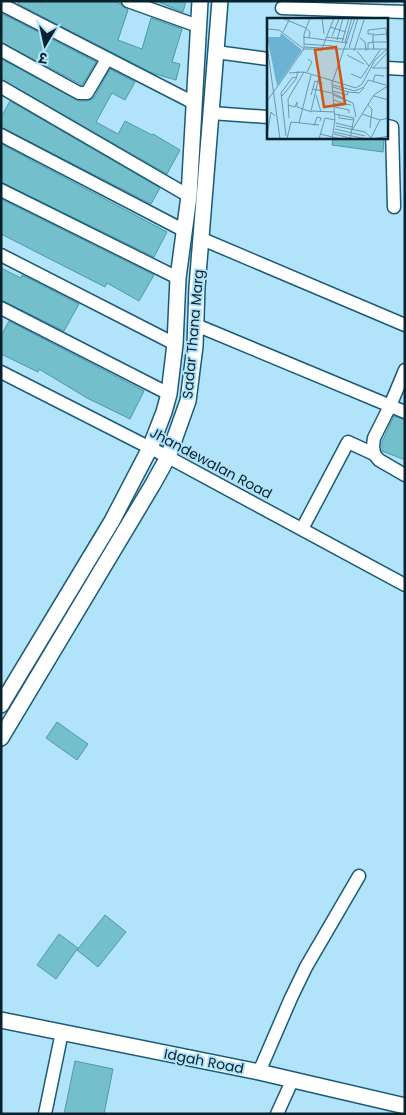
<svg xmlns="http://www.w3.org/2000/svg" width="406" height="1115" viewBox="0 0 406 1115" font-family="Poppins,'Noto Sans Devanagari',sans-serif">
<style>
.building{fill:#73bfcb;stroke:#4f9aa6}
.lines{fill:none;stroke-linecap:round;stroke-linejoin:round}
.minor-casing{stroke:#195b75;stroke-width:15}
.tertiary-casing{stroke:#195b75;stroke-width:18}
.minor{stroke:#fff;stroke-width:12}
.tertiary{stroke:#fff;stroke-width:15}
.labels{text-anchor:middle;stroke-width:4;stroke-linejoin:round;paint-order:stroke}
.street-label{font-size:14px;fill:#07222d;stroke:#b1e3fb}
.inset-road{fill:none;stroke:#6d96a9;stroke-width:1}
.view{fill:#d2540f;fill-opacity:0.15;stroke:#d2540f;stroke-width:2.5}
.inset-edge{fill:none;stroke:#07222d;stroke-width:2.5}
</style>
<rect width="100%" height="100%" fill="#b1e3fb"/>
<g class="building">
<polygon points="19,1 112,1 121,4 128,10 118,40 142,49 151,18 182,29 172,62 180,64 176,80 152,73 18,4"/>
<polygon points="156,1 186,1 183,12"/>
<polygon points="3,14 96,62 82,85 1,42 1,18"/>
<polygon points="1,59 79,101 87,101 94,98 110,69 135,82 125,100 112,93 96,122 118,134 125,121 152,135 153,134 180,150 167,174 1,79"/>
<polygon points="10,101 160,188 151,204 1,127 1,117"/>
<polygon points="333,138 384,138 383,152 332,145"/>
<polygon points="1,144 167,232 154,257 1,182"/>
<polygon points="1,199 154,275 139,301 107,283 105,287 1,234"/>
<polygon points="1,268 21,278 22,275 79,304 64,331 1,300"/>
<polygon points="9,321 144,391 130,419 87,398 39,369 38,372 1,354 1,336"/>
<polygon points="394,416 405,420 405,460 382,451 382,442"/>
<polygon points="57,722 88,744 77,760 46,738"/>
<polygon points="105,915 126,932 98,967 77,950"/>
<polygon points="59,934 78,948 56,979 37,965"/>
<polygon points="75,1061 113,1069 104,1114 64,1114"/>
</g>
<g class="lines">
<g class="minor-casing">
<g id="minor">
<polyline points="128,1 198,26"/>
<polyline points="1,4 194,103"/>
<polyline points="282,8 405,12"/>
<polyline points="1,50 79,93 87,93 107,59"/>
<polyline points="216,52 268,59"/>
<polyline points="387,68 405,69"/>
<polyline points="1,87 189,196"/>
<polyline points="211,113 268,117"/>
<polyline points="387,126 392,127 394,207"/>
<polyline points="1,135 185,231"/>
<polyline points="1,190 178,278"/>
<polyline points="202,239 405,325"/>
<polyline points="1,255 175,344"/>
<polyline points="1,308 169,394"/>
<polyline points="196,325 405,412"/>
<polyline points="405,370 390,406 374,438 373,446 374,454 379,460 405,475"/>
<polyline points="1,372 168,457 405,585"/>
<polyline points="302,529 348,442 374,454"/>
<polyline points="259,1072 291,998 306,967 359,876"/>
<polyline points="45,1114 62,1032"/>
<polyline points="277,1114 292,1081"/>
</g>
</g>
<g class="tertiary-casing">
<g id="tertiary">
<polyline points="1,705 112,521 150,448 164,412 169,394 175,344 178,278 189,196 200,1"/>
<polyline points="1,738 153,484 168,457 188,401 195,346 197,287 220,1"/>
<polyline points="1,1020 259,1072 405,1106"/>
</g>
</g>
<use href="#minor" class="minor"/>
<use href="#tertiary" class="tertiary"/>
</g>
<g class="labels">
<g class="street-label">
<text transform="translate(193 334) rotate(-85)" y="5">Sadar Thana Marg</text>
<text transform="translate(211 463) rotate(28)" y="5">Jhandewalan Road</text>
<text transform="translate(204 1061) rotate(11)" y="5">Idgah Road</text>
</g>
</g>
<g transform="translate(267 18)">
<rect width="121" height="121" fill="#b1e3fb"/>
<path d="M14,15L35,32L10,68L0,19H13Z" fill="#6bb2d3"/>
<path class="inset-road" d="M15,0L39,10L43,14L42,20M55,0L57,16M63,9L79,14M0,11L12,12L37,31H122M16,14L23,0M107,16H101V12L119,10L122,40M65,18L72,1M36,19L81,25M59,19L77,21M93,20L98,24L99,33M70,22L76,0M75,24L82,0M78,24L85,0M37,26L66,28M0,27L13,121M37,29L55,30M37,30V16L43,0M82,30L91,0M101,32V25L106,24V17L119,16M107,32L106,24H120M54,33L67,0M87,33L97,2M90,33L102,48M80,37L97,46M105,50H122M106,50L120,35M40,54L45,44L41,41M22,55L37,54L89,70L95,66L108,42L120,31M84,56L94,60L113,32M101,62L119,67M106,64L108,57L117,58M66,67L88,73L97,69L101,62M66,69L81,74L80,77L66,73M46,71L65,75M81,74L92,75L97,70M14,75L19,118M14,75L25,60L30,59M66,75L79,82L66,77M44,77L48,63L55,65L53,72M49,77L54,94M15,78L29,61L31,53M107,78L122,82M67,82L78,86H67M0,83L37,31M21,87L28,89L30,84V89L45,94M84,87L78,86L79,82L86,85L89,99M101,87L105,91L103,110M68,89L82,92V95M44,93L52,59M45,93L67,94M68,96L87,100L83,121M95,96L113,102M72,97V100L87,102M22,100L21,81L37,54M32,105L44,57M69,105L85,109M47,108L50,99L54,100L53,103M69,108L98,114L104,120M68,111L98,118M85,112L107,77L122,67M67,114L99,121M53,116L74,121M67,116L87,121M0,117L4,94L8,98M104,120L113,102L122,100M20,121L24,104L52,107M52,121L58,100L68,102M65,121L68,102L65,65L88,0M105,121L122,118"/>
<path class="view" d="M69,29L78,86L57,89L48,32Z"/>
<rect width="121" height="121" class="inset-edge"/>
</g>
<rect width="406" height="1115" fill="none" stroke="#07222d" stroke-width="5"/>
<g transform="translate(45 45) rotate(189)" stroke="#b1e3fb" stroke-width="4" paint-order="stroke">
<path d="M0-4L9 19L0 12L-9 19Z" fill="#07222d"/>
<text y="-8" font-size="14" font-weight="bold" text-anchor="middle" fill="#07222d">उ</text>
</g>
</svg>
